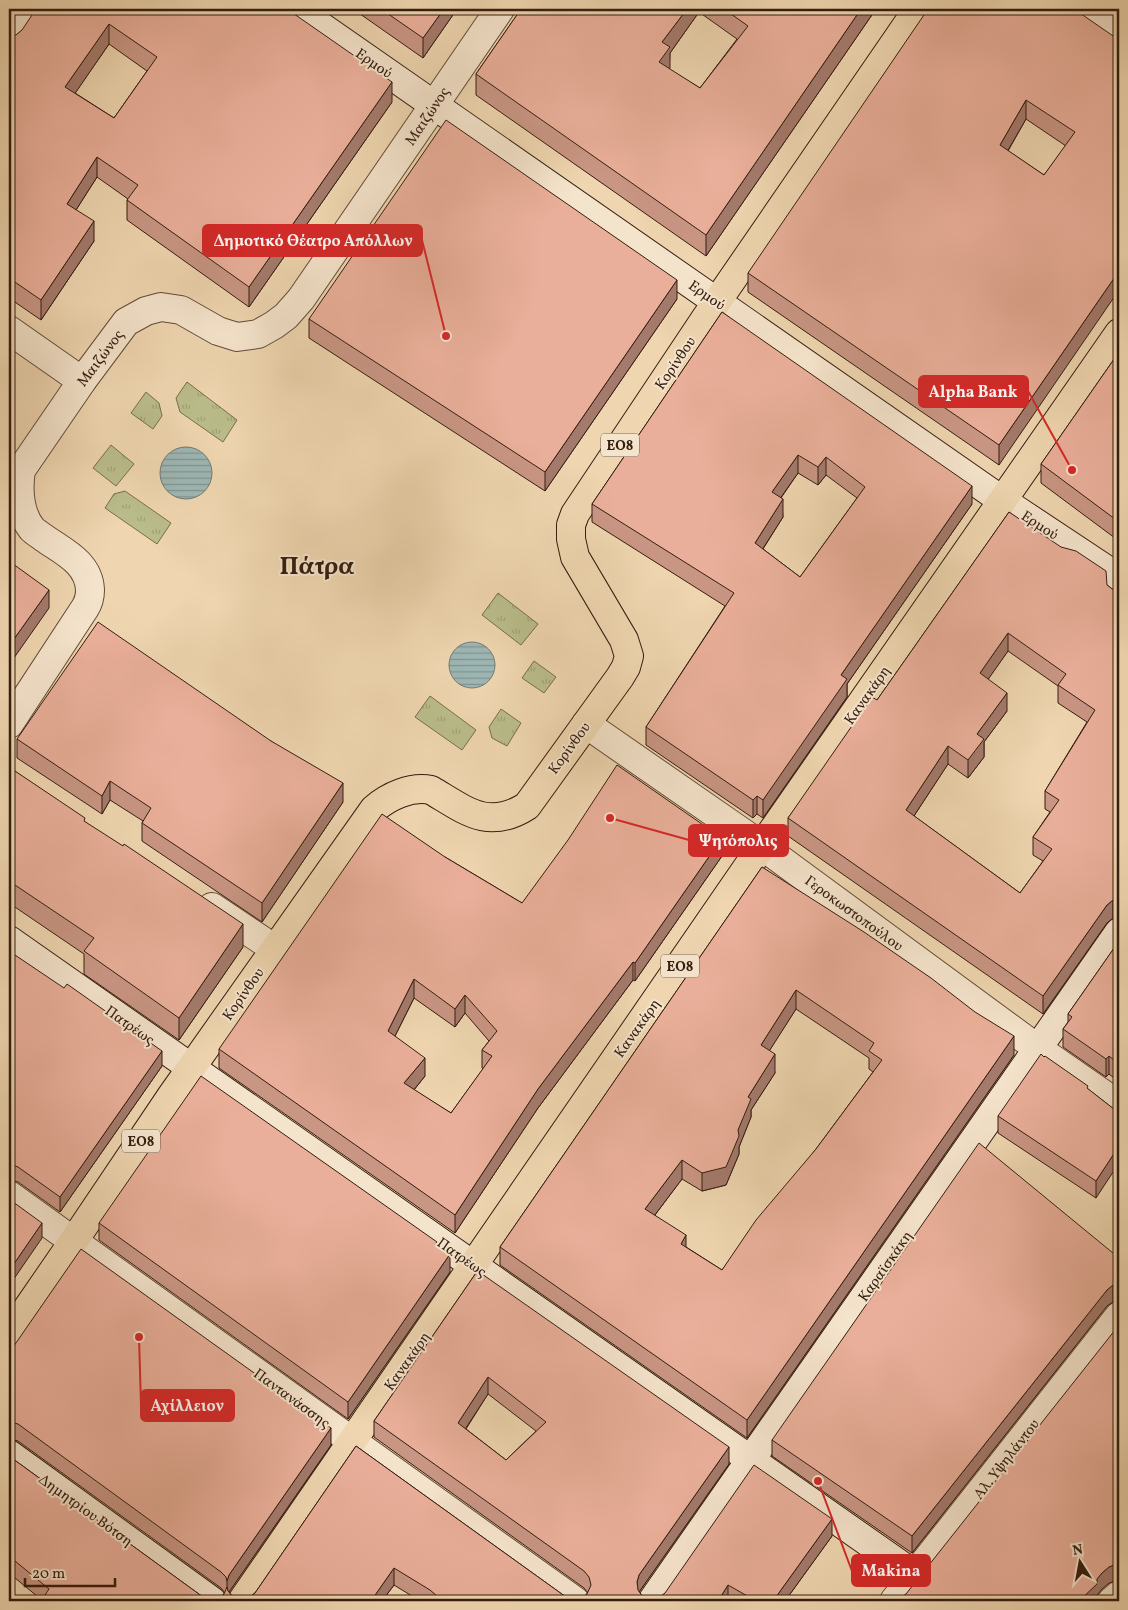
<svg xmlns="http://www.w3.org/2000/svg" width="1128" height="1610" viewBox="0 0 1128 1610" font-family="Vollkorn,serif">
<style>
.grass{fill:url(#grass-tufts);stroke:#776d4e}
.water{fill:url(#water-rules);stroke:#737973}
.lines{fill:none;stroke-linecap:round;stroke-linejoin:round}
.street-casing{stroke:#634b38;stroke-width:30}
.secondary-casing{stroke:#341d10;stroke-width:30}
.primary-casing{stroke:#341d10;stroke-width:30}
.street{stroke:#f5e4cc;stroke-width:28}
.secondary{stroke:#f5e4cc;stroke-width:28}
.primary{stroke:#efd6b0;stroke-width:28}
.wall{fill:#c99684;stroke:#341d10;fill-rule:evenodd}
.shaded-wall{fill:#a47a6c;stroke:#341d10}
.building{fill:#eaaf9a;stroke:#341d10;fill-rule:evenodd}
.labels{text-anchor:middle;stroke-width:4;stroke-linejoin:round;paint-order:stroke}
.shield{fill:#f5e4cc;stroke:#6e5948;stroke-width:1}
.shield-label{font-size:14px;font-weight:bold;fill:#341d10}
.street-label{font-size:15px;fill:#341d10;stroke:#f5e4cc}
.town-label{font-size:25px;font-weight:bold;fill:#341d10;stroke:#f5e4cc}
.leader{fill:none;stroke:#d62828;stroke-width:2}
.callout-dot{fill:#d62828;stroke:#f5e4cc;stroke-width:2}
.callout{fill:#d62828;stroke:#d62828;stroke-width:2}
.callout-label{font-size:16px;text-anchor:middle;font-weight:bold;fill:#fff}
</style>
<defs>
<pattern id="grass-tufts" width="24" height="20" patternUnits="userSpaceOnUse" patternTransform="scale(1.25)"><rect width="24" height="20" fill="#babd8b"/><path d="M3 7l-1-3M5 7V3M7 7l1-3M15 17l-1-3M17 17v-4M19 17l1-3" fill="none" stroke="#a0a277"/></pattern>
<pattern id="water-rules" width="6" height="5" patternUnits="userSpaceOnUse" patternTransform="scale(1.25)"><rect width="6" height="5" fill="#9db7b5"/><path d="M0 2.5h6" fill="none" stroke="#819492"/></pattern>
</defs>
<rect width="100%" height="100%" fill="#efd6b0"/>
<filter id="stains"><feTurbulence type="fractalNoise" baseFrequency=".004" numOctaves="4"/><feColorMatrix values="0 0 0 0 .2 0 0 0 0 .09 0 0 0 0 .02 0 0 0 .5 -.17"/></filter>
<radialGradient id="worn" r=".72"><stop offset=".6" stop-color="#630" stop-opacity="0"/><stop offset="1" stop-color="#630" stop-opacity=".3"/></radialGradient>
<g class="grass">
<polygon points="187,382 237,420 223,442 180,412 176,398"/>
<polygon points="146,392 159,403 162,416 153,429 131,413"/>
<polygon points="111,445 134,464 116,486 93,468"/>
<polygon points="125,491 171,523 157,544 105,508 114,494"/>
<polygon points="498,593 538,624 521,645 482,615"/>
<polygon points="534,661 556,677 544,693 522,678"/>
<polygon points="430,696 476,730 462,750 415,717"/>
<polygon points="501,709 521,723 507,746 492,738 489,727"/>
</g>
<g class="water">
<circle cx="186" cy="473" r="26"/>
<circle cx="472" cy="665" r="23"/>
</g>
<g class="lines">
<g class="street-casing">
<g id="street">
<polyline points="1094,9 1119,26"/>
<polyline points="9,42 31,9"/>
<polyline points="9,330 82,381"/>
<path d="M9,724L85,608C89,602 90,597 90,590C89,563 64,552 44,538C40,535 35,532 32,529C19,513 18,489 21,470L82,381L126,322L146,311L161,307L181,310L218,331L237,337L258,334L274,325L286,316L301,299L500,9"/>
<polyline points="586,724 762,846 1037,1048 1119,1105"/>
<polyline points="212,907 275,949"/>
<polyline points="9,1195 575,1601"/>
<polyline points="894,1601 1119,1316"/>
<polyline points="1112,1601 1119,1595"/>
</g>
</g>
<g class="secondary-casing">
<g id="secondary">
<polyline points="296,9 1003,501 1119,578"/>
<polyline points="9,940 915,1575"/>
<polyline points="9,1454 212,1601"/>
<polyline points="652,1601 1119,932"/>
</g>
</g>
<g class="primary-casing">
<g id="primary">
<path d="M9,1335L73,1242L172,1095L374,809C389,796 411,786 431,790C465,810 488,831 527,806L620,677L626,667L629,656L624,640L575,557L571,539V525L575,514L705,319L918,9"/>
<polyline points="242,1601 762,846 1119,333"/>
</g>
</g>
<use href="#street" class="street"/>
<use href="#secondary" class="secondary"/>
<use href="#primary" class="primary"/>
</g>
<g class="wall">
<path d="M287,9L392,102L249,307L127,220V200L128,199L97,177L76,210L94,241L41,320L9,298V42L22,30ZM109,44L147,71L114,118L75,93Z"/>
<polygon points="353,9 457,9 423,58"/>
<path d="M521,9H876L706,256L476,95V74ZM699,12L737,39L700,88L669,69L670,53Z"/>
<path d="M1119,40L999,465L748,292V273ZM1026,119L1066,146L1044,175L1008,151Z"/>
<polygon points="677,299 545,491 309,338 309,319"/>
<path d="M722,312L972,504L847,684V697L763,818L757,814L753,818L646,745V727L725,606L592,522V504ZM798,473L818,485L826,475L857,498L800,577L763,549L783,517L781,498Z"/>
<polygon points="1119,352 1119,541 1041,483 1041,464"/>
<path d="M1009,512L1119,594V917L1113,918L1107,923L1043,1014L788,836V818L877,700ZM1008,651L1058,686V703L1087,722L1045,791V809L1050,812L1033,837V855L1043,861L1020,893L914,816L948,764L968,778L984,757V742L1007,711L988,679Z"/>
<polygon points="17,739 271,741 343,802 262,922 142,841 142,823 143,821 110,800 102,814 17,758"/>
<polygon points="9,767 85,822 243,947 179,1040 84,974 84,954 9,903"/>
<path d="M722,856L635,981L633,980L538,1108L455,1233L219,1068V1049L445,857L522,903ZM414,998L455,1027L465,1013L489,1041L482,1050V1068L483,1069L451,1113L414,1090L425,1076L395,1036Z"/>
<path d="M762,867L1014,1055L747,1438L500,1265V1247ZM796,1009L869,1058V1069L873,1072L816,1149L722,1270L686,1247L655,1215L682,1179L702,1191L726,1185L739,1154V1147L751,1117V1110L775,1073L769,1051Z"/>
<polygon points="1119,941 1119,1082 1109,1074 1106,1077 1063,1047 1063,1029 1068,1022 1068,1014"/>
<polygon points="9,951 162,1066 60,1212 18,1182 9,1180"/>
<polygon points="1088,1089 1119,1113 1096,1198 998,1133 998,1116"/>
<polygon points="99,1223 437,1246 450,1272 348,1419 99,1240"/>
<polygon points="1119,1258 1119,1301 1113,1302 1107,1306 912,1553 772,1456 772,1440"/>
<path d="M476,1273L729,1464L639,1592L643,1597L651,1600L658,1598L832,1536L785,1601H420L394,1585L382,1601H43L9,1573V1456L203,1597L210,1600L219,1598L225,1593L221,1588L18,1441L11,1439H9V1353L331,1445L229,1592L233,1597L240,1600L248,1598L255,1593L356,1446L566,1597L574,1600L582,1598L588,1593L584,1588L374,1437V1421ZM488,1394L536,1431L506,1460L466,1429Z"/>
</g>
<g class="shaded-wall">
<polygon points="444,9 457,9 423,58 423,38"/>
<polygon points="687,9 699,9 699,12 670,53 670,68 659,83 659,62 662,42"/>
<polygon points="861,9 876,9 706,256 706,235"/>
<polygon points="109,24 109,44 65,108 65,87"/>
<polygon points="392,82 392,102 249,307 249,287"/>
<polygon points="1026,100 1026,119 1000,164 1000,145"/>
<polygon points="97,157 97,177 67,224 67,204"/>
<polygon points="94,221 94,241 41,320 41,300"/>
<polygon points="1119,271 1119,290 999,465 999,445"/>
<polygon points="677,280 677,299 545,491 545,472"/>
<polygon points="13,347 13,365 9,372 9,353"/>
<polygon points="798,455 798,473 772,510 772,492"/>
<polygon points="826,457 826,475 818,485 818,467"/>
<polygon points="972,486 972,504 847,684 847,697 763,818 763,800 841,675"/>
<polygon points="783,499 783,517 755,561 755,543"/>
<polygon points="49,590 49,608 9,665 9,646"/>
<polygon points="1008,633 1008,651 980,691 980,673"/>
<polygon points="1007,693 1007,711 984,742 984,757 968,778 968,760 977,734"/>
<polygon points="948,746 948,764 906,828 906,810"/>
<polygon points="110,781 110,800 102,814 102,796"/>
<polygon points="343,783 343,802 262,922 262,903"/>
<polygon points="757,796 757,814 753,818 753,800"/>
<polygon points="722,838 722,856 635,981 635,963"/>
<polygon points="1113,900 1113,918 1107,923 1043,1014 1043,996 1107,905"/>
<polygon points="243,924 243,947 179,1040 179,1018"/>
<polygon points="633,962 633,980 538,1108 455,1233 455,1215 538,1089"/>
<polygon points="414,979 414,998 388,1050 388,1031"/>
<polygon points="796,990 796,1009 761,1064 761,1045"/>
<polygon points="465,995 465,1013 455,1027 455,1009"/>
<polygon points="1014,1036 1014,1055 747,1438 747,1420"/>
<polygon points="162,1051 162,1066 60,1212 60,1197"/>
<polygon points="775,1054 775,1073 751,1110 751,1117 739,1147 739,1154 726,1185 702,1191 702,1173 738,1130 748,1097"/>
<polygon points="1109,1056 1109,1074 1106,1077 1106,1059"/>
<polygon points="425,1058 425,1076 404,1102 404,1083"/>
<polygon points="1119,1146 1119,1163 1096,1198 1096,1181"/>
<polygon points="682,1160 682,1179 645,1228 645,1209"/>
<polygon points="42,1223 42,1238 9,1286 9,1271"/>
<polygon points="686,1235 686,1253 681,1244"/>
<polygon points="450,1254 450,1272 348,1419 348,1402"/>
<polygon points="1113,1285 1113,1302 1107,1306 912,1553 912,1536 1107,1290"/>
<polygon points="488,1377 488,1394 458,1440 458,1423"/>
<polygon points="331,1428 331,1445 229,1592 227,1598 227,1581 229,1575"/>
<polygon points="729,1447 729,1464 639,1592 637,1599 637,1582 639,1575"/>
<polygon points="832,1519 832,1536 785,1601 773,1601"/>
<polygon points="1119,1563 1119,1580 1109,1583 1102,1589 1097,1595 1097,1600 1096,1601 1079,1601 1102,1573 1109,1567"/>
<polygon points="394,1568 394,1585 382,1601 371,1601"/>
<polygon points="728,1585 728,1601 718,1601"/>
</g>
<g class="building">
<path d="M36,9H287L392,82L249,287L127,200L138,185L97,157L67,204L94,221L41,300L9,278V42L12,36L16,35L22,30ZM109,24L157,57L114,118L65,87Z"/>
<polygon points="381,9 444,9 423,38"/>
<polygon points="521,9 687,9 662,42 670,47 659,62 700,88 748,26 724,9 861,9 706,235 476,74"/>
<path d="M928,9H1074L1119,40V271L999,445L748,273ZM1026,100L1075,132L1044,175L1000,145Z"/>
<polygon points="446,120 677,280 545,472 309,319"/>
<path d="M722,312L972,486L841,675L847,679L763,800L757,796L753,800L646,727L734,593L592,504ZM798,455L818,467L826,457L865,487L800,577L755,543L783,499L772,492Z"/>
<polygon points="9,344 13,347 9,353"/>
<polygon points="1119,352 1119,522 1041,464"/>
<path d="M1009,512L1061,547L1076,551L1106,571L1107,585L1119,594V899L1113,900L1107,905L1043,996L788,818L872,697L877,700ZM1008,633L1066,674L1058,685L1095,710L1045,791L1059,800L1033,837L1052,849L1020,893L906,810L948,746L968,760L984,739L977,734L1007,693L980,673Z"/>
<polygon points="9,561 49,590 9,646"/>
<polygon points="98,622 271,741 343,783 262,903 142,823 151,808 110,781 102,796 17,739"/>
<path d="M617,765L722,838L635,963L633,962L538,1089L455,1215L219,1049L382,814L445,857L522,903L568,840ZM414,979L455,1009L465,995L497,1031L482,1050L492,1056L451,1113L404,1083L425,1058L388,1031Z"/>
<polygon points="9,767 85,818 84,821 123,846 124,844 243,924 179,1018 84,951 94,938 9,881"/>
<path d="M762,867L864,932L931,978L975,1012L1014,1036L747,1420L500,1247ZM796,990L874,1043L869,1051L882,1060L816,1149L756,1220L722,1270L681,1244L686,1235L645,1209L682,1160L702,1173L726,1167L739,1136L738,1130L751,1099L748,1097L775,1054L761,1045Z"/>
<polygon points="1119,941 1119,1064 1109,1056 1106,1059 1063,1029 1072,1017 1068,1014"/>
<polygon points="9,951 64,988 67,984 162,1051 60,1197 18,1167 9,1164"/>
<polygon points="1041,1054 1044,1057 1045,1056 1088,1086 1087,1088 1119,1113 1119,1146 1096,1181 998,1116"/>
<polygon points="201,1076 437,1242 435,1245 450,1254 348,1402 99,1223"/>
<polygon points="979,1143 1119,1258 1119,1284 1113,1285 1107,1290 912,1536 772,1440"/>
<polygon points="9,1199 42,1223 9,1271"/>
<polygon points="81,1249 331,1428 229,1575 227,1581 226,1577 221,1572 18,1424 11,1422 9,1422 9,1353"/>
<path d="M476,1273L481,1276L482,1274L729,1447L639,1575L637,1582L638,1590L643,1597L651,1600L658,1598L665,1593L754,1465L832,1519L773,1601H756L728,1585L718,1601H443L430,1590L394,1568L371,1601H56L45,1595L49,1589L9,1556V1456L203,1597L210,1600L219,1598L224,1594L227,1587L228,1591L233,1597L240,1600L248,1598L255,1593L356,1446L566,1597L574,1600L582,1598L587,1594L591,1585L589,1577L584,1571L374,1421ZM488,1377L546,1422L506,1460L458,1423Z"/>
<polygon points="1119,1325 1119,1563 1109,1567 1102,1573 1097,1579 1097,1584 1079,1601 896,1601 898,1599 906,1594"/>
</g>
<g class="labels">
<g class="shield">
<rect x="601" y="433.5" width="38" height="23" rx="4"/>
<rect x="661" y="954.5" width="38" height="23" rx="4"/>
<rect x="122" y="1129.5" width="38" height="23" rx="4"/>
</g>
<g class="shield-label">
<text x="620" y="450">ΕΟ8</text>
<text x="680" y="971">ΕΟ8</text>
<text x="141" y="1146">ΕΟ8</text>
</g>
<g class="street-label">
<text transform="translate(374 63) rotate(35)" y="5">Ερμού</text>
<text transform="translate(427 116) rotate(-56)" y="5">Μαιζώνος</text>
<text transform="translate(707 295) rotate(35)" y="5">Ερμού</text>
<text transform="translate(100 358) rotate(-53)" y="5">Μαιζώνος</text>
<text transform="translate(675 363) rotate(-56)" y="5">Κορίνθου</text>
<text transform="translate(1040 525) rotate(33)" y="5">Ερμού</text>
<text transform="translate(867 695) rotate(-55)" y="5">Κανακάρη</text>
<text transform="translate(569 748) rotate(-54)" y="5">Κορίνθου</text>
<text transform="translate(854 913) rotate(36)" y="5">Γεροκωστοπούλου</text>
<text transform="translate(243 994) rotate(-55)" y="5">Κορίνθου</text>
<text transform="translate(130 1025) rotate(35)" y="5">Πατρέως</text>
<text transform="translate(637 1028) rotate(-55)" y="5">Κανακάρη</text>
<text transform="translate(462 1257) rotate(35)" y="5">Πατρέως</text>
<text transform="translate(885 1266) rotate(-55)" y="5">Καραϊσκάκη</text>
<text transform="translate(407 1361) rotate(-55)" y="5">Κανακάρη</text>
<text transform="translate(292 1398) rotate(36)" y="5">Παντανάσσης</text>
<text transform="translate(1006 1459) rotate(-52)" y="5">Αλ. Υψηλάντου</text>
<text transform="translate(86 1510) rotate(36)" y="5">Δημητρίου Βότση</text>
</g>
<g class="town-label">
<text x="317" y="574">Πάτρα</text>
</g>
</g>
<path class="leader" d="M446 336L422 240M1072 470L1028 391M610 818L689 840M139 1337L141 1405M818 1481L852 1571"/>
<g class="callout-dot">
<circle cx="446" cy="336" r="5"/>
<circle cx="1072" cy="470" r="5"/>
<circle cx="610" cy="818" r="5"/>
<circle cx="139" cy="1337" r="5"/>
<circle cx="818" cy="1481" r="5"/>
</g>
<g class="callout">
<rect x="203" y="225" width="219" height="31" rx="5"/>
<rect x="919" y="376" width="109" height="31" rx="5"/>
<rect x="689" y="825" width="99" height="31" rx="5"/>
<rect x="141" y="1390" width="93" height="31" rx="5"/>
<rect x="852" y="1555" width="78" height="31" rx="5"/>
</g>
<g class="callout-label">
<text x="313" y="246">Δημοτικό Θέατρο Απόλλων</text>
<text x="973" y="397">Alpha Bank</text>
<text x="738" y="846">Ψητόπολις</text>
<text x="187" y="1411">Αχίλλειον</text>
<text x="891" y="1576">Makina</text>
</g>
<rect width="1128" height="1610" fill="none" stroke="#efd6b0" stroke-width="30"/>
<rect x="10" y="10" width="1108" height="1590" fill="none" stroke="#341d10" stroke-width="2.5"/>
<rect x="15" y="15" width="1098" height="1580" fill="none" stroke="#341d10"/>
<g transform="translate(1080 1562) rotate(349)" stroke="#f5e4cc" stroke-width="4" paint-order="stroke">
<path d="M0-4L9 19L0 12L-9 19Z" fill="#341d10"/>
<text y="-8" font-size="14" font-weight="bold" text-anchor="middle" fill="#341d10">N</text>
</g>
<path d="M25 1578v8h90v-8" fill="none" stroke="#341d10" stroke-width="2.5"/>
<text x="32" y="1578" font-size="15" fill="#341d10" stroke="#f5e4cc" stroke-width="4" paint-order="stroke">20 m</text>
<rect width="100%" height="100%" filter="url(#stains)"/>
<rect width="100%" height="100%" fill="url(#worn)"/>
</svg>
